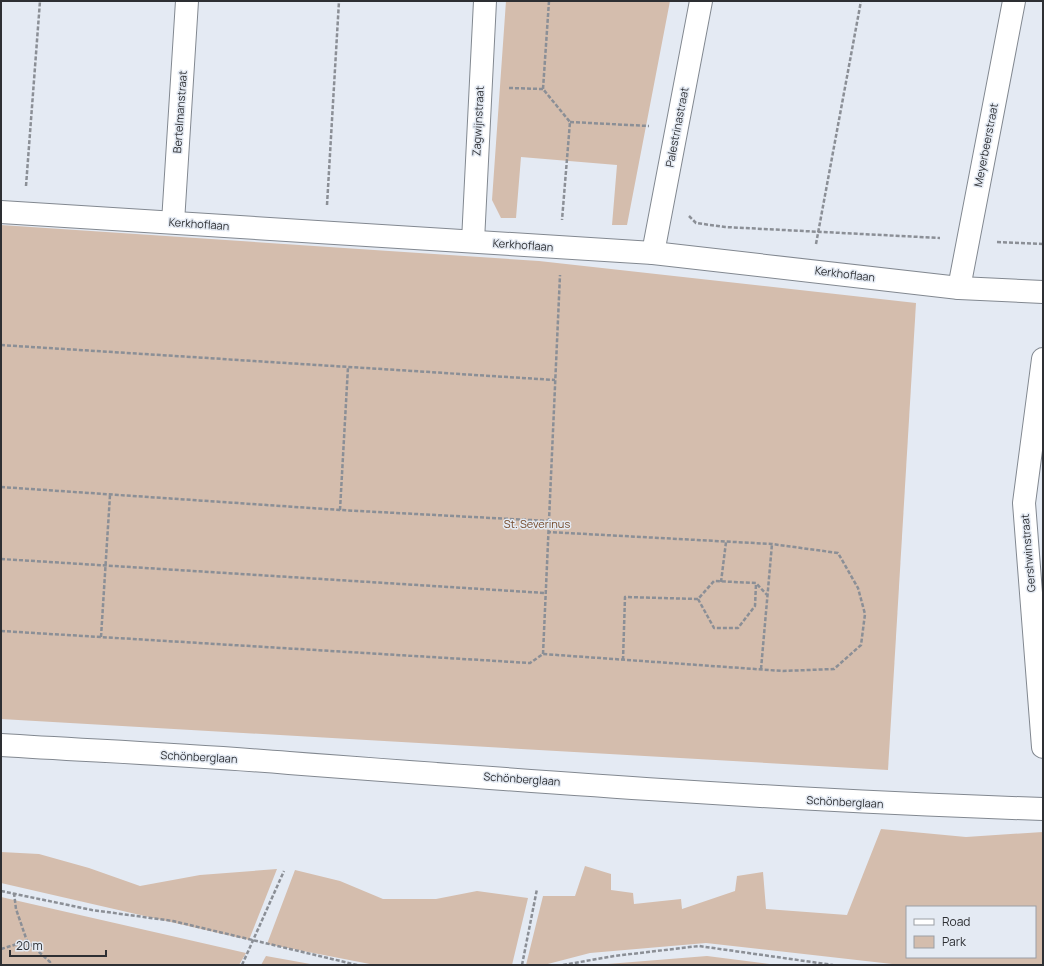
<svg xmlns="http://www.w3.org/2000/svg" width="1044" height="966" viewBox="0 0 1044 966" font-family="Manrope,sans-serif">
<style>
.green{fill:#d4bdad;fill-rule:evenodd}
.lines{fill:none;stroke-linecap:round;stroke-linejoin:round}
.street-casing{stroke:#828890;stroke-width:24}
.path{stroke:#8b8f96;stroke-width:2.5;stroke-dasharray:4 2;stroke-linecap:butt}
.street{stroke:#fff;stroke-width:22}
.labels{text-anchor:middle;stroke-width:3;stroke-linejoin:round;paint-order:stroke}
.street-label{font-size:11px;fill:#2d2f33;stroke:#e4eaf3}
.park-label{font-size:11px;fill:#744929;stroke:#e4eaf3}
</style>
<rect width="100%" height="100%" fill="#e4eaf3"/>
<g class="green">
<polygon points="506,1 670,1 627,225 612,225 617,165 521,157 516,218 501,218 492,200"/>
<polygon points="1,225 539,261 916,303 888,770 1,719"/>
<path d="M881,829L966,837L1043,832V965H901L706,943L590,953L544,965H526L543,896H575L585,866L611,874V890L633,893L634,904L681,899L682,909L735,891L737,876L763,872L766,909L847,915ZM907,907H1035V957H907Z"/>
<polygon points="1,852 39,854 89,868 140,886 200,875 277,869 249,940 1,883"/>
<polygon points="295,870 340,881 383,899 436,899 477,891 528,898 512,965 375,965 267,944"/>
<polygon points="1,897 246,953 239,965 1,965"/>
<polygon points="266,956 316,965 261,965"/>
<polygon points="707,956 777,965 593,965 595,965"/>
</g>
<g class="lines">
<g class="street-casing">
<g id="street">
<polyline points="1,212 653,253 959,288 1043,292"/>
<polyline points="173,222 187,1"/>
<polyline points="473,241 485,1"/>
<polyline points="653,253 701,1"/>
<polyline points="959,288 1014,1"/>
<polyline points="1043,359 1024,503 1043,747"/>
<path d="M1,745C97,751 193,755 289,763C540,782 791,801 1043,809"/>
</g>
</g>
<g class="path">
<polyline points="549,1 543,89 570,122 562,220"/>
<polyline points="509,88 543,89"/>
<polyline points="570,122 649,126"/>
<polyline points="26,186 40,1"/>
<polyline points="327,205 339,1"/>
<polyline points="689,216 696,223 725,227 940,238"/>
<polyline points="997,242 1043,244"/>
<polyline points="816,244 861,1"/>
<polyline points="1,345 555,380"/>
<polyline points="1,487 340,510 549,521"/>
<polyline points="340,510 348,367"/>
<polyline points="1,559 545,593"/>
<polyline points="721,582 726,542"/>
<polyline points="698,599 714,628 738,628 755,606 756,584"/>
<polyline points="1,631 530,663 543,654 783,671 834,669 861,645 865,614 858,588 838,553 772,544 548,532"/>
<polyline points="101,637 110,495"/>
<polyline points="543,654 560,275"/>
<polyline points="623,660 625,597 698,599 714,581 756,583 767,595"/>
<polyline points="761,669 772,544"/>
<polyline points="1,891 92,910 173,921 357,965"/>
<polyline points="14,893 16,909 27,941 50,962 50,965"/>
<polyline points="1,949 27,941"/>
<polyline points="242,965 284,871"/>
<polyline points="522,965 537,889"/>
<polyline points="563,965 614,956 699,946 833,965"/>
</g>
<use href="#street" class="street"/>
</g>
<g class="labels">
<g class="street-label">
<text transform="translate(180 112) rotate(-86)" y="4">Bertelmanstraat</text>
<text transform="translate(478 121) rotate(-87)" y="4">Zagwijnstraat</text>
<text transform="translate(677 127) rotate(-79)" y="4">Palestrinastraat</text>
<text transform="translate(986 145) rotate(-79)" y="4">Meyerbeerstraat</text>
<text transform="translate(199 224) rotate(4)" y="4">Kerkhoflaan</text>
<text transform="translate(523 245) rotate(4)" y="4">Kerkhoflaan</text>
<text transform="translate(845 274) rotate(7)" y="4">Kerkhoflaan</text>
<text transform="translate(1028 553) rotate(-95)" y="4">Gershwinstraat</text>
<text transform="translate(199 757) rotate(3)" y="4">Schönberglaan</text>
<text transform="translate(522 779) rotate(4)" y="4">Schönberglaan</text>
<text transform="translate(845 802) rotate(3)" y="4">Schönberglaan</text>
</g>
<g class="park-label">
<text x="537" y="528">St. Severinus</text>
</g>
</g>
<rect width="1044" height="966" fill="none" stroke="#2d2f33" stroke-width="4"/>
<rect x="906" y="906" width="130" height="52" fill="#e4eaf3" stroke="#9b9fa6"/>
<rect x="914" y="919" width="20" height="6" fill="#ffffff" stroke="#9b9fa6"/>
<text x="942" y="926" font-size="12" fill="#2d2f33">Road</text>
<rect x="914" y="936" width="20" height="12" fill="#d4bdad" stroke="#9b9fa6"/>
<text x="942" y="946" font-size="12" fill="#2d2f33">Park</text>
<path d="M10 950v6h96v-6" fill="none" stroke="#2d2f33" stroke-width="2"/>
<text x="16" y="950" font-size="12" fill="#2d2f33" stroke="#e4eaf3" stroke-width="3" paint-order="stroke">20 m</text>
</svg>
